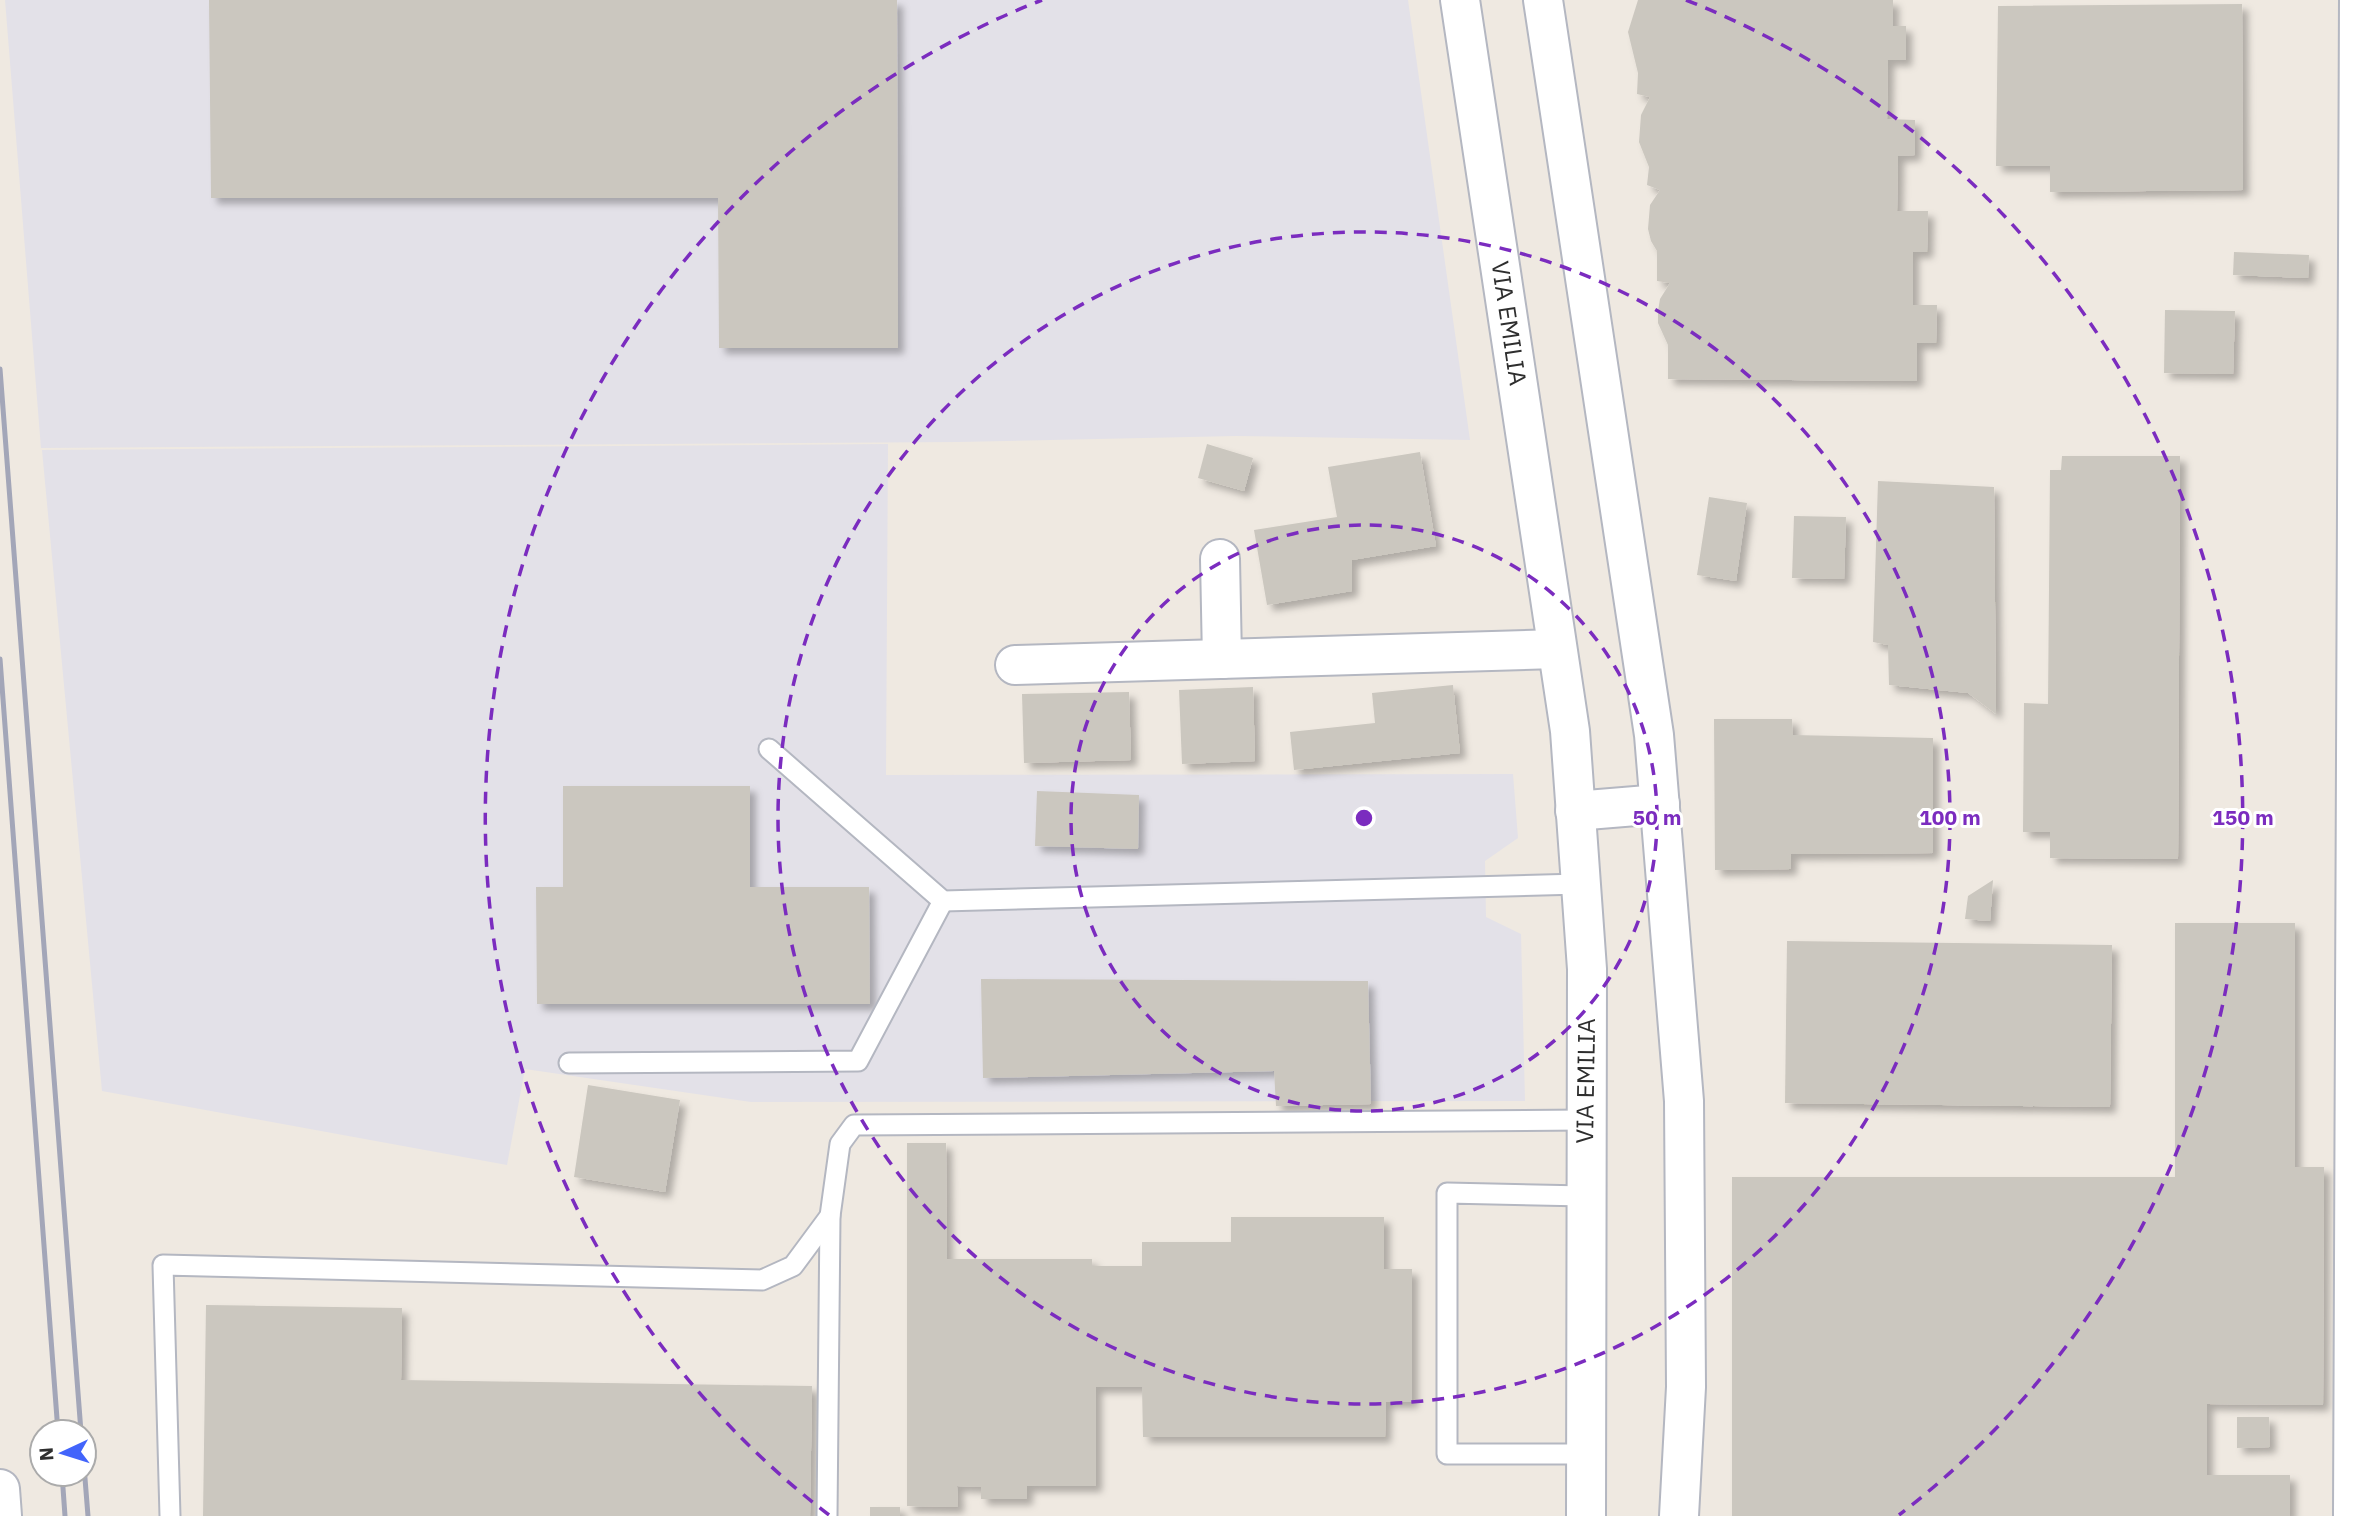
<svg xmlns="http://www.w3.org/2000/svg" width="2366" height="1516" viewBox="0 0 2366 1516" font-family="'IBM Plex Sans',sans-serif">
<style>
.industrial{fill:#e3e1e8}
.building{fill:#cbc7bf;filter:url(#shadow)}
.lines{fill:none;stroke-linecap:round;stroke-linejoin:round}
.lane-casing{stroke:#b4b7c1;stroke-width:23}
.street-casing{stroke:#b4b7c1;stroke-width:42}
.secondary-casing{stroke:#b4b7c1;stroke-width:42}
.lane{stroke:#fff;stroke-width:19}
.street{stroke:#fff;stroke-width:38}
.secondary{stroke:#fff;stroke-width:38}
.rail{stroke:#a3a6b8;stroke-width:5}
.ring{fill:none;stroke:#7b2cbf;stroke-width:3.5;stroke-dasharray:12 9}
.labels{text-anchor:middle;stroke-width:6;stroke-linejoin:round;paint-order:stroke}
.street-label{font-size:24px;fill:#2e2e2e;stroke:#fff}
.centre{fill:#7b2cbf;stroke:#fff;stroke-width:3.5}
.ring-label{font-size:21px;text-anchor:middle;font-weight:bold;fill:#7b2cbf;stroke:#fff;stroke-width:6;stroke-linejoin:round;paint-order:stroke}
</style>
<defs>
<filter id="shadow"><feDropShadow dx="6" dy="6" stdDeviation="3.5" flood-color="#0004"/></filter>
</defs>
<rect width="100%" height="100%" fill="#efe9e1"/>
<g class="industrial">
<polygon points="5,0 1408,0 1470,440 1236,436 958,442 41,448"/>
<polygon points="888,444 886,775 1513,774 1518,838 1485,861 1486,917 1521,934 1525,1101 751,1102 525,1069 507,1165 102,1091 42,450"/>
</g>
<g class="building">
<polygon points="209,0 897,0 898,348 719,348 718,198 211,198"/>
<polygon points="1638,0 1893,0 1893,26 1906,26 1906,60 1888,60 1887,119 1915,120 1915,155 1898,156 1897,211 1928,211 1927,252 1913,252 1913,305 1937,305 1936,343 1917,343 1917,381 1668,379 1668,345 1658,323 1658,311 1660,299 1670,283 1657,281 1657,251 1651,241 1648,229 1650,205 1660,190 1647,185 1649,167 1639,142 1641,115 1650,97 1637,94 1638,73 1628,32"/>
<polygon points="2242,4 2243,190 2050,192 2050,166 1996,166 1998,6"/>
<polygon points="2234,252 2309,255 2308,278 2233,275"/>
<polygon points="2165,310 2235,311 2233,374 2164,373"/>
<polygon points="1207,444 1253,458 1244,491 1198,478"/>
<polygon points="1420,452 1436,546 1352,560 1352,591 1267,605 1254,530 1337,517 1328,467"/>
<polygon points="2062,456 2180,456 2178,859 2050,858 2050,832 2023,832 2024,703 2048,704 2050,470 2061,470"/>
<polygon points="1878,481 1994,487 1996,714 1968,693 1889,685 1888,645 1873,642"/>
<polygon points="1709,497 1747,503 1736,581 1697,575"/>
<polygon points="1794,516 1846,517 1844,579 1792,578"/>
<polygon points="1453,685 1460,753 1294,770 1290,732 1375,723 1372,693"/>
<polygon points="1253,687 1255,761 1182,764 1179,690"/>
<polygon points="1129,692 1131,760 1024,763 1022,694"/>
<polygon points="1714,719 1792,719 1793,735 1933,738 1933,853 1791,854 1791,869 1715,870"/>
<polygon points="563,786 750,786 750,887 869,887 870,1004 537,1004 536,887 563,887"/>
<polygon points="1037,791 1139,795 1138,849 1035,846"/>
<polygon points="1993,880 1990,921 1965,919 1968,896"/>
<polygon points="2175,923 2295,923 2295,1167 2324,1167 2323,1405 2207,1404 2207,1475 2290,1475 2290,1516 1732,1516 1732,1177 2175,1177"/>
<polygon points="1787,941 2112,945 2110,1107 1785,1103"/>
<polygon points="981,979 1368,981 1371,1104 1276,1106 1274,1071 983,1078"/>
<polygon points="588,1085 680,1100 665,1192 574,1177"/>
<polygon points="907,1143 946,1143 947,1259 1092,1259 1092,1266 1142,1266 1142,1242 1231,1242 1231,1217 1384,1217 1384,1269 1412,1269 1412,1402 1386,1402 1385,1437 1143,1437 1142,1387 1096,1387 1096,1486 1027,1486 1027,1499 981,1499 981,1487 957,1486 958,1507 907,1506"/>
<polygon points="206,1305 402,1308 401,1380 812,1386 810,1516 203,1516"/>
<polygon points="2237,1417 2269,1417 2270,1447 2237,1448"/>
<rect x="870" y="1507" width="30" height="9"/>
</g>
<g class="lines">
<g class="lane-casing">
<g id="lane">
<polyline points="769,749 943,901 1580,884"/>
<polyline points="569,1063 858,1061 943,901"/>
<polyline points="1585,1196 1447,1193 1447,1454 1586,1454"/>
<polyline points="170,1516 163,1265 762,1280 793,1266 830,1216"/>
<polyline points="827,1516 830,1216 840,1144 854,1125 1585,1120"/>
</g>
</g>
<g class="street-casing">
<g id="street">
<polyline points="1543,0 1654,735 1684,1101 1686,1387 1679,1516"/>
<polyline points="1220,559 1222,659"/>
<polyline points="1015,665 1556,649"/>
<polyline points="1575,811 1660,804"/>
<polyline points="0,1489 2,1516"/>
<polyline points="2353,1516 2359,0"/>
</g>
</g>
<g class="secondary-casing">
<g id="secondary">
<path id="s1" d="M1460,0L1570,731L1587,969L1586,1516"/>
</g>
</g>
<use href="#lane" class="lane"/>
<use href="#street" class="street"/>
<use href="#secondary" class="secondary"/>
<g class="rail">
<polyline points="0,369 81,1432"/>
<polyline points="0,659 58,1432"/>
<polyline points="84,1466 88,1516"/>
<polyline points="62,1474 65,1516"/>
</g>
</g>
<g class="ring">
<circle cx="1364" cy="818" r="293"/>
<circle cx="1364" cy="818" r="586"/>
<path d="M829 1515A879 879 0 0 1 1042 0M1686 0A879 879 0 0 1 1899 1515"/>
</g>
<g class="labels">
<g class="street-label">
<text dy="8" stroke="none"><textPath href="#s1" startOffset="327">VIA EMILIA</textPath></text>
<text transform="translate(1586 1081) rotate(-89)" y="8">VIA EMILIA</text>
</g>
</g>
<circle cx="1364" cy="818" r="10" class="centre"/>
<g class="ring-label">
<text x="1657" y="825">50 m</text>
<text x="1950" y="825">100 m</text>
<text x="2243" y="825">150 m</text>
</g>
<g transform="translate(63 1453) rotate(266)"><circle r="33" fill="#ffffff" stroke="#ababab" stroke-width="2"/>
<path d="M0-5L12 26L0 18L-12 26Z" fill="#4264fb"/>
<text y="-10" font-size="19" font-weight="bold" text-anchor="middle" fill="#2e2e2e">N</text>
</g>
</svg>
